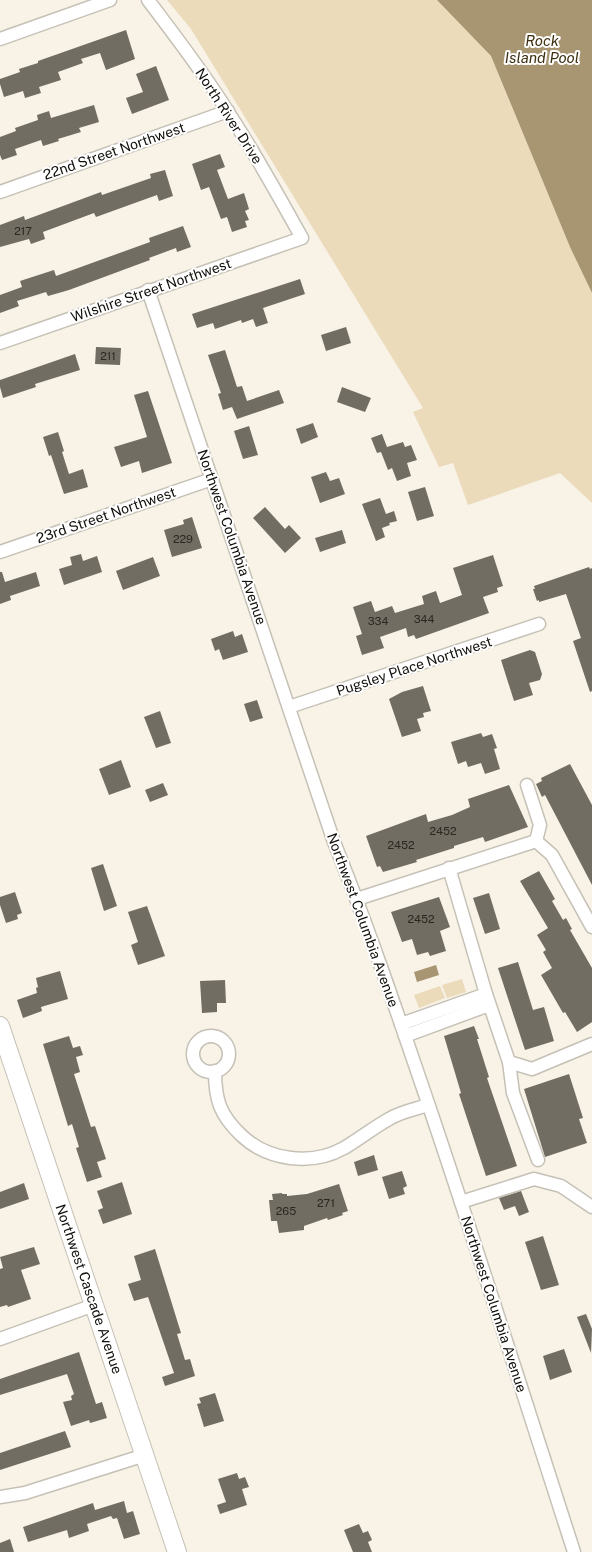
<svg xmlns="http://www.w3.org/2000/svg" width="592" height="1552" viewBox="0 0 592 1552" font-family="'Public Sans',sans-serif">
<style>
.green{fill:#ebdbbb}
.water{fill:#a89571}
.building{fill:#726d63}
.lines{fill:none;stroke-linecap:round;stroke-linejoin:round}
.street-casing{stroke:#c6c1b6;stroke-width:15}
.secondary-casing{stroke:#c6c1b6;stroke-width:20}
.street{stroke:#fff;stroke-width:12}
.secondary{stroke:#fff;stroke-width:18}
.labels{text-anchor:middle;stroke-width:4;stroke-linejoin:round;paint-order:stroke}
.number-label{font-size:11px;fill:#2a2722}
.street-label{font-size:14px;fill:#12100c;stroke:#fff}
.water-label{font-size:15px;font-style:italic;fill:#3e2f10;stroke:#fff}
</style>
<rect width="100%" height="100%" fill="#f8f2e7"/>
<g class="green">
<polygon points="167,0 437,0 491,56 570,247 592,293 592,503 560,473 468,505 453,463 439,467 413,412 423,408 191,29"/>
<polygon points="462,979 466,992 447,998 442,985"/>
<polygon points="440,986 445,998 419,1008 414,995"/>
</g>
<g class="water">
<polygon points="437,0 592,0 592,293 570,247 491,56"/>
<polygon points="436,965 439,975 417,982 414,972"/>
</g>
<g class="building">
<polygon points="126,30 135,59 106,70 100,53 81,59 83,63 58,72 61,80 39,87 41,93 25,98 23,91 4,97 0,84 0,79 20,72 19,69 38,63 38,61"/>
<polygon points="156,66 169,100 132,114 126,98 143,92 136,74"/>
<polygon points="94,105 99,122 79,128 81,132 58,139 59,141 43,146 41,140 15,149 17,155 2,160 0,155 0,137 16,131 15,128 38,120 37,115 49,111 51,118"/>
<polygon points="220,154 225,167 217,170 228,199 244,193 249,209 245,211 249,220 245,221 247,227 232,232 227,217 221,219 209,187 201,190 192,164"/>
<polygon points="165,170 173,196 159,201 157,195 96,217 94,213 43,232 45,239 31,244 29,239 0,247 0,225 24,216 25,220 101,192 102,195 151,178 150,174"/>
<polygon points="183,226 191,247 177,252 176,248 149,258 150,260 69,290 48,296 46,292 17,301 19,306 0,313 0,295 22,287 20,281 54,270 56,276 150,242 149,238"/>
<polygon points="300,279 305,294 263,308 268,323 256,327 253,319 242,323 241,320 215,329 213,323 197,328 192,314"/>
<polygon points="346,327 351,343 326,351 321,335"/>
<polygon points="96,347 121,348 120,365 95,364"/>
<polygon points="225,350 237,387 242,386 247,401 279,390 284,403 237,419 232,407 223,410 218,394 221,393 208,355"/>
<polygon points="75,354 80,370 35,384 36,387 3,398 0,387 0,380"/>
<polygon points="342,387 371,398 365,412 337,402"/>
<polygon points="148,391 172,463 142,473 139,461 121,467 114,447 147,437 134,395"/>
<polygon points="313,423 318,437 301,444 296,429"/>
<polygon points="249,426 258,455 243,459 234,431"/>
<polygon points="58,432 64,451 62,452 69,474 83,469 88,487 64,494 51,455 49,456 43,437"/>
<polygon points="382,434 387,447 403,442 405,447 411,445 417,460 407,463 411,476 397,481 392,468 388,470 381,452 377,453 371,438"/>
<polygon points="326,472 330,481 339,478 345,494 320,503 311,477"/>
<polygon points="425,487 434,516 417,521 408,492"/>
<polygon points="380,498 386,514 394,511 397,521 389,523 390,525 382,528 385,537 376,541 362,504"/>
<polygon points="265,507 285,529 289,525 301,538 285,553 253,518"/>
<polygon points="192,517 202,548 172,557 164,530 184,524 183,520"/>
<polygon points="342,530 346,543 320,552 315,538"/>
<polygon points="81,554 83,561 97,556 102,572 64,585 59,569 72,565 70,557"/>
<polygon points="493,555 503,586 497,588 498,592 483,597 489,613 416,639 414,635 408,637 406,628 380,637 384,648 362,655 356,636 362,634 353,607 371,601 375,612 392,606 395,613 424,604 422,596 436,591 440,603 462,595 453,568"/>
<polygon points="153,557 160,576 123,590 116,571"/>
<polygon points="589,567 590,569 592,568 592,691 590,692 573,641 581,638 566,594 539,602 539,600 537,601 533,589 535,589 534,586"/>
<polygon points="0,572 2,572 5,582 36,572 40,586 10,596 11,600 0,604"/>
<polygon points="233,631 235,637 242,634 248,652 223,660 219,649 215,651 211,639"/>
<polygon points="530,650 535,652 542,674 540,680 529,683 533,695 514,701 501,660"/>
<polygon points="423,686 431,711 423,713 424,717 417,719 421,731 402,737 389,699 402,692"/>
<polygon points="257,700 263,718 250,722 244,704"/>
<polygon points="160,711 171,743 156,748 144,717"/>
<polygon points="481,733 483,737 492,734 497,748 494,749 500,769 485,774 481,763 468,767 466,761 458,764 451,742"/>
<polygon points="121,760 131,787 109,795 99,769"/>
<polygon points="570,764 592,805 592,885 545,795 542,797 536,784 542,781 541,778"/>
<polygon points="163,783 168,795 150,802 145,790"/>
<polygon points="509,785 528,827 485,842 483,837 454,846 454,848 416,860 417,862 383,872 380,866 377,867 366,836 426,814 428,822 452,815 470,807 468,799"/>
<polygon points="103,864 117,906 104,911 91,868"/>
<polygon points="539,871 555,899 552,901 563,920 566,918 572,929 570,930 592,968 592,1022 577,1032 565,1012 563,1013 541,975 552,968 543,952 546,950 537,935 548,928 520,881"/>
<polygon points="15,892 22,913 17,915 18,919 6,923 0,905 0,897"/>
<polygon points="489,893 500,929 485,934 473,898"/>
<polygon points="439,897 450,927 440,931 446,951 430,956 428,952 417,955 412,939 402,942 391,912"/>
<polygon points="147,906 165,956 138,965 131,945 138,942 128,912"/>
<polygon points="518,962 533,1010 544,1007 554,1041 525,1050 498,968"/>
<polygon points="60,971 68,999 41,1007 42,1011 23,1018 17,1000 37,993 36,988 38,987 36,978"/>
<polygon points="225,980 226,1003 217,1003 217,1012 202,1013 200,981"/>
<polygon points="474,1026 479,1039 477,1039 489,1077 487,1078 517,1166 486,1176 459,1094 461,1093 444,1036"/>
<polygon points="69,1036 73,1048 80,1046 83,1055 76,1057 80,1072 74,1074 91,1127 95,1126 106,1159 97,1162 102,1177 87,1182 76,1148 79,1147 72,1124 68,1126 43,1044"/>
<polygon points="569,1074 583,1118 579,1119 587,1143 545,1157 524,1089"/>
<polygon points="374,1155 378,1170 358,1176 354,1162"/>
<polygon points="402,1171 407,1186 403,1188 405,1194 389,1199 382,1177"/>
<polygon points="122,1182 132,1214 103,1224 98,1210 103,1208 97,1191"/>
<polygon points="24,1183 29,1199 0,1209 0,1192"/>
<polygon points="339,1184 348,1211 342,1213 343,1215 328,1220 327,1218 304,1226 304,1230 279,1233 277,1221 271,1221 269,1200 273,1200 272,1194 282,1193 282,1194 287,1194 287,1196 307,1194"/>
<polygon points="521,1191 529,1212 519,1216 515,1206 504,1210 499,1198"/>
<polygon points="543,1236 559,1285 541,1290 525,1242"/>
<polygon points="34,1247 40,1264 21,1270 31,1299 8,1307 7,1305 0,1307 0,1269 3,1268 0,1257"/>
<polygon points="155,1249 181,1333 177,1334 185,1360 190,1359 195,1376 165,1386 162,1377 174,1373 148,1297 134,1301 128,1284 141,1280 134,1256"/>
<polygon points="586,1314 592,1329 591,1353 577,1317"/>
<polygon points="564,1349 572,1372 550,1380 543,1356"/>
<polygon points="79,1352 96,1404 102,1402 107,1418 90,1423 89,1420 71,1426 63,1402 72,1400 71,1396 74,1394 67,1374 0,1395 0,1379"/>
<polygon points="215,1393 224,1421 204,1427 197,1404 201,1403 199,1398"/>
<polygon points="65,1431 71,1447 0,1470 0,1453"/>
<polygon points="237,1473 239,1479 245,1477 249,1487 242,1489 247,1505 220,1514 217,1505 226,1502 218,1479"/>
<polygon points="124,1501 127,1513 133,1511 140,1534 124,1539 117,1518 113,1519 111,1516 87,1524 89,1531 69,1538 67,1530 28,1542 23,1527 93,1503 95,1510"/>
<polygon points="359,1524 363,1533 368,1531 372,1540 368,1542 372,1552 353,1552 344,1530"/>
<polygon points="10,1539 14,1552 0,1552 0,1543"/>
</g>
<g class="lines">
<g class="street-casing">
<g id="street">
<polyline points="0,39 110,0"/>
<polyline points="0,192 228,111"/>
<path d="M148,290L334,842C369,929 399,1018 429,1106C479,1254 526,1403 574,1552"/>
<path d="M0,343L302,238C278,195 255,153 228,112C204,73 176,37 148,0"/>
<polyline points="0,552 212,479"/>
<polyline points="289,707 539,624"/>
<polyline points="527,785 540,825 536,841"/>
<polyline points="449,868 486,994 509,1062 532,1069 592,1044"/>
<polyline points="357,899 536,841 552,855 592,927"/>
<polyline points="401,1024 486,994"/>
<polyline points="405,1036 489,1005"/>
<circle cx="211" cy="1054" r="18"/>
<polyline points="509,1062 513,1093 538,1160"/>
<path d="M215,1071C215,1100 220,1115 241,1135C268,1161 312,1166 344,1148C359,1139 373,1128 389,1119C400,1112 416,1109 428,1105"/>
<polyline points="461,1202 534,1179 561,1186 592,1207"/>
<polyline points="0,1339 94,1305"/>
<polyline points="0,1497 25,1493 145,1455"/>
</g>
</g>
<g class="secondary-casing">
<polyline id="secondary" points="0,1026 177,1552"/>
</g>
<use href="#street" class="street"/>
<use href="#secondary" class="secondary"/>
</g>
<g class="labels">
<g class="number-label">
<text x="23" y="235">217</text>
<text x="108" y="360">211</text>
<text x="183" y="543">229</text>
<text x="424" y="623">344</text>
<text x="378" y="625">334</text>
<text x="443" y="835">2452</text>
<text x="401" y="849">2452</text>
<text x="421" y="923">2452</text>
<text x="326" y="1207">271</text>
<text x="286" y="1215">265</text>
</g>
<g class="street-label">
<text transform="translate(229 116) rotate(57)" y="5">North River Drive</text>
<text transform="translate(114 151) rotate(-19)" y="5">22nd Street Northwest</text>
<text transform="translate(151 290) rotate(-19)" y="5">Wilshire Street Northwest</text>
<text transform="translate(106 515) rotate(-19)" y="5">23rd Street Northwest</text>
<text transform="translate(232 537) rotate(71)" y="5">Northwest Columbia Avenue</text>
<text transform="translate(414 666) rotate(-18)" y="5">Pugsley Place Northwest</text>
<text transform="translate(363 920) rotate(70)" y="5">Northwest Columbia Avenue</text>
<text transform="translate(89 1289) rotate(71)" y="5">Northwest Cascade Avenue</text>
<text transform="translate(494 1304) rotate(72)" y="5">Northwest Columbia Avenue</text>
</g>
<g class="water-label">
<text x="542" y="46">Rock<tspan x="542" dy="17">Island Pool</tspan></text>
</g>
</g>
</svg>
